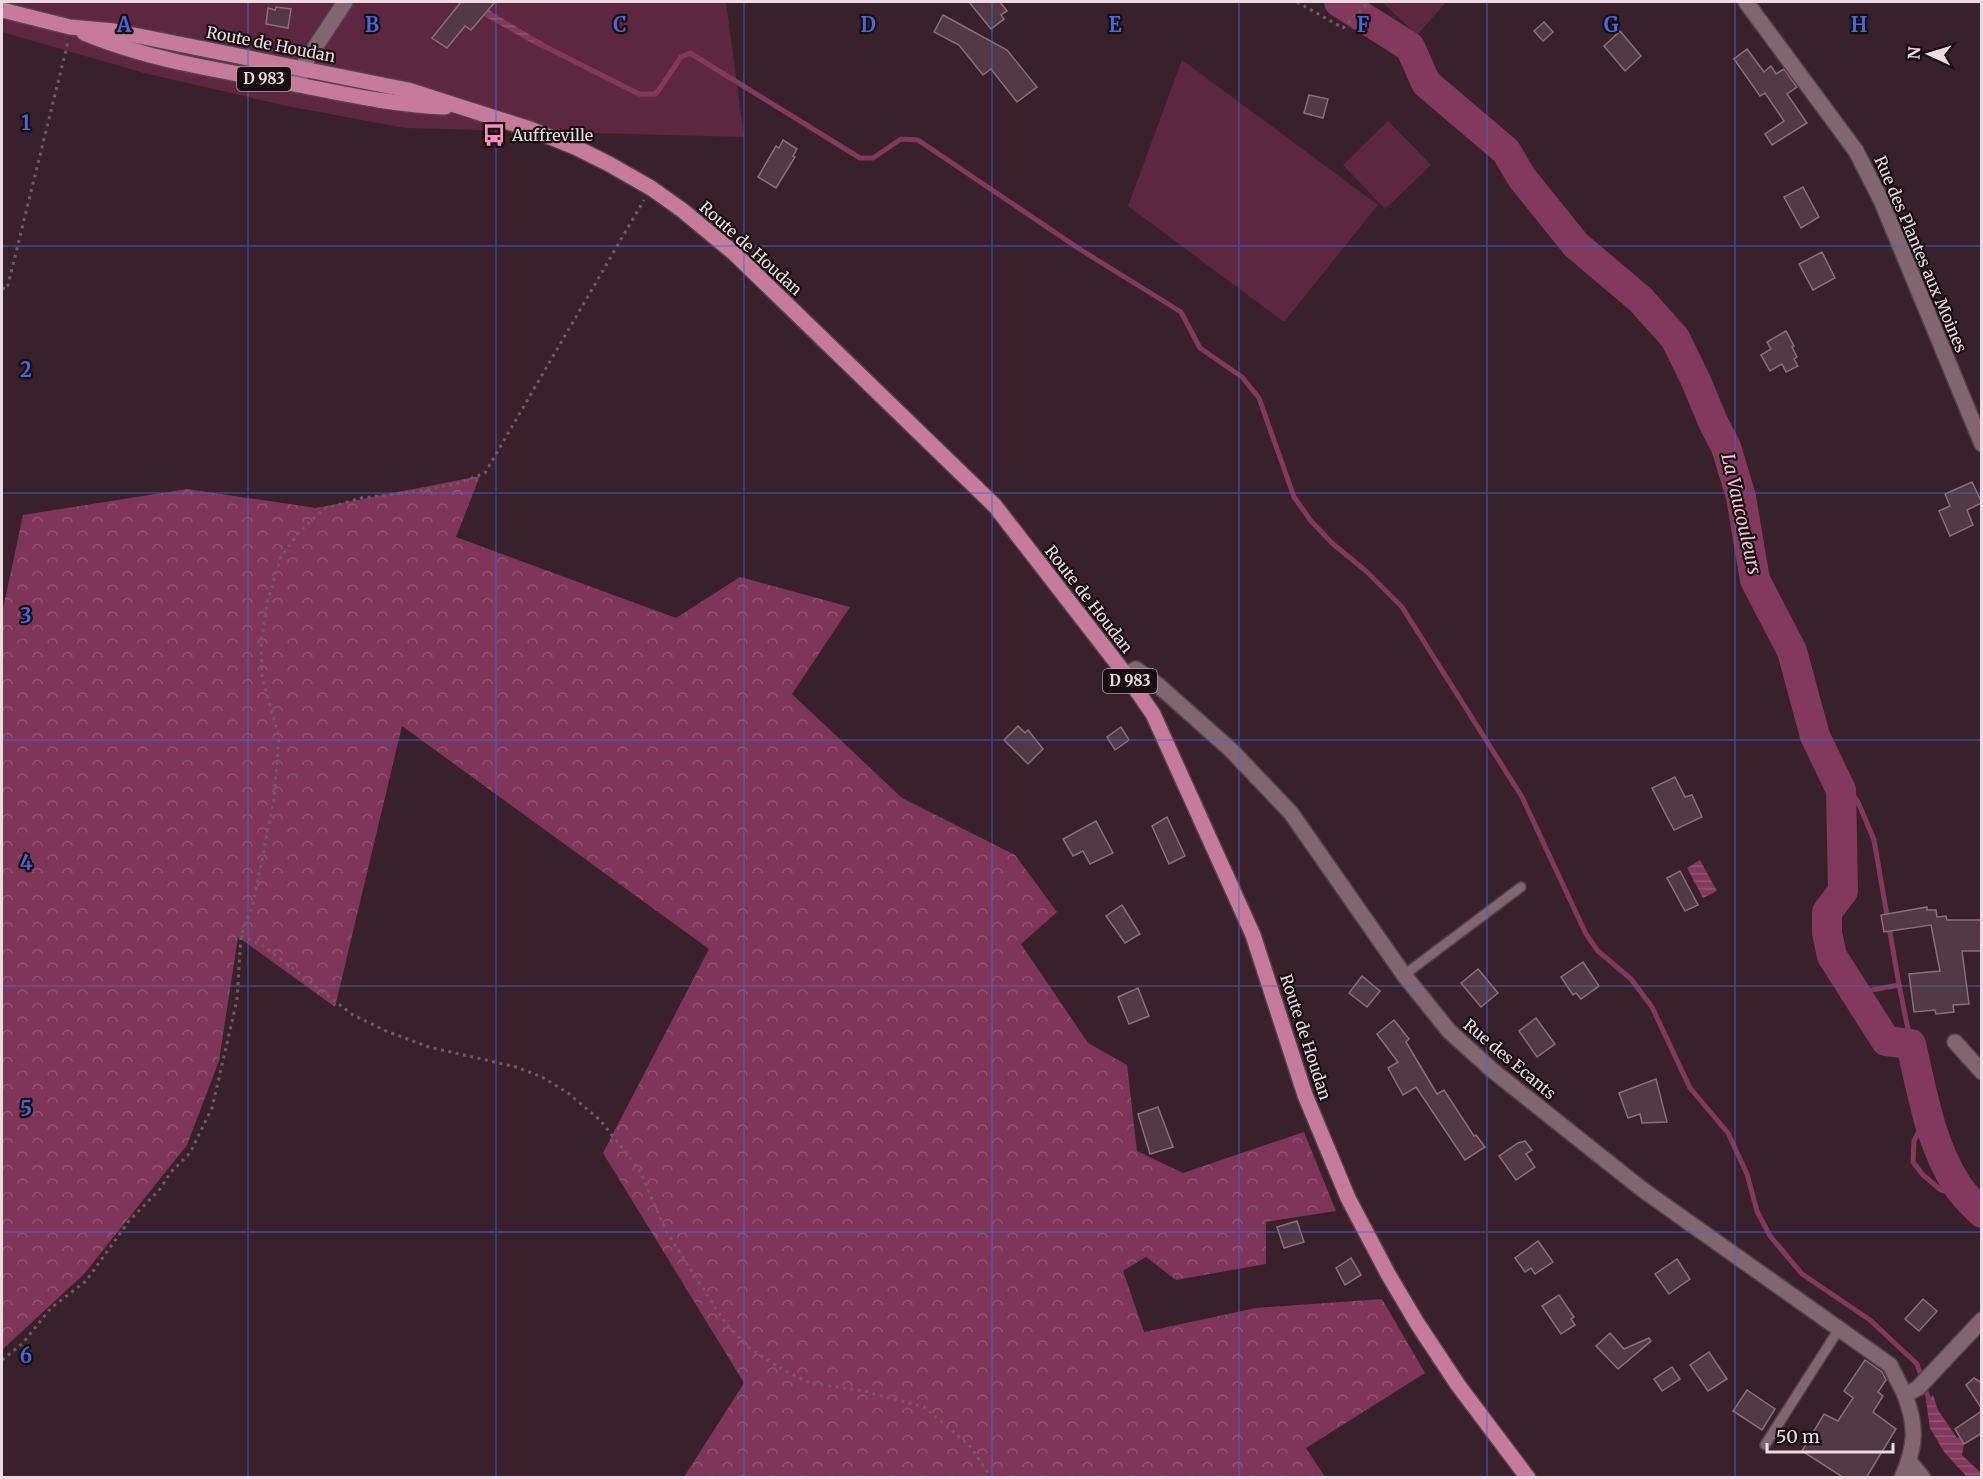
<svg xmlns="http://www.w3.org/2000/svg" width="1983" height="1479" viewBox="0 0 1983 1479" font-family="Merriweather,serif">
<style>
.green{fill:#5e2740}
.forest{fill:url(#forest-crowns)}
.water{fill:url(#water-rules)}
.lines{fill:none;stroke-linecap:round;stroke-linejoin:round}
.stream{stroke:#83395b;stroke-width:5}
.river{stroke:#83395b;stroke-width:30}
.building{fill:#523943;stroke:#8a6e79;stroke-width:1.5}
.lane-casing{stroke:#544149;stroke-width:12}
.street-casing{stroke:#544149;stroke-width:18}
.primary-casing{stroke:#544149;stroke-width:18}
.path{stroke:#6f5a62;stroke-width:3;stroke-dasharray:3 4.5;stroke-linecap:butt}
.lane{stroke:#816670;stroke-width:9}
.street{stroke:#816670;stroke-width:15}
.primary{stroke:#c67b9b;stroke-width:15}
.grid{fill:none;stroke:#466ada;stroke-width:1.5;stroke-opacity:0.55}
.labels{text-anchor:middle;stroke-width:4.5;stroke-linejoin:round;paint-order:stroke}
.shield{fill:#180e12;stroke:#ac9ea4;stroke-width:1.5}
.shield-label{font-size:15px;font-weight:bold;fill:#ecdce2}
.street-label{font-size:16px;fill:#ecdce2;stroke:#180e12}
.poi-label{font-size:16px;fill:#ecdce2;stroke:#180e12;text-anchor:start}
.water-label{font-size:18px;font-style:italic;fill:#f1c4d5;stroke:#180e12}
.grid-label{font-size:20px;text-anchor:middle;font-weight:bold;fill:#466ada;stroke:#180e12;stroke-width:4.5;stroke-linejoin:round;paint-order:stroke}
</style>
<defs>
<pattern id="forest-crowns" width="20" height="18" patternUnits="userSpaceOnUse" patternTransform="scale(1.5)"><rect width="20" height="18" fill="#7f3557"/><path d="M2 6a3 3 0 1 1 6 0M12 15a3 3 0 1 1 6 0" fill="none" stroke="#91526f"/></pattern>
<pattern id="water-rules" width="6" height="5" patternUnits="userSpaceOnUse" patternTransform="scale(1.5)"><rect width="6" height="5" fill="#83395b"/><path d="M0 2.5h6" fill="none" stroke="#955572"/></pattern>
</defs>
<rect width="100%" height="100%" fill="#38212a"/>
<g class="green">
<polygon points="2,2 726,2 744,137 405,128 287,106 144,73 2,32"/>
<polygon points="1382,2 1446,2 1417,35"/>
<polygon points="1182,60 1378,205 1284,322 1128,206"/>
<polygon points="1388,121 1431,165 1385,209 1343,165"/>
</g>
<polygon class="forest" points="480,476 456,537 676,618 740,577 850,607 792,694 902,798 1015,855 1057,912 1021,944 1088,1043 1127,1065 1137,1151 1183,1173 1304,1132 1336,1211 1266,1222 1266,1264 1176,1280 1146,1257 1123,1271 1144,1332 1256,1308 1382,1299 1425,1373 1306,1448 1325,1477 684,1477 744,1383 603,1153 709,949 402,726 335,1007 238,937 219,1061 187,1145 84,1274 2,1350 2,613 23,515 187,489 316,508"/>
<g class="water">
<polygon points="482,5 498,16 544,43 541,48 477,12"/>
<polygon points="1700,860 1717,891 1703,898 1687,868"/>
<polygon points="1933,1395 1938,1410 1957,1438 1960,1437 1964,1444 1962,1455 1981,1473 1980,1477 1967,1477 1944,1452 1930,1428 1926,1401"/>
</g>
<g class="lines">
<g class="stream">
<polyline points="536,42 639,94 656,94 681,57 690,53 860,158 873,158 901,139 918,140 1081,250 1181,312 1200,348 1242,377 1259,398 1294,497 1311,521 1333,544 1366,571 1402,607 1522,797 1586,934 1598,951 1631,979 1652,1007 1690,1088 1728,1133 1747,1174 1757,1211 1770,1236 1802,1274 1870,1320 1917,1364 1930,1403"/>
<polyline points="1833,769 1858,802 1874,840 1899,985"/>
<polyline points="1855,993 1899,985 1911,1044"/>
<polyline points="1927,1114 1914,1141 1913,1162 1923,1175 1941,1190 1967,1197"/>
</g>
<path class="river" d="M1339,2L1410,47L1426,83L1506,151L1522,178L1576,245L1640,299L1675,338L1696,381L1713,422L1726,447L1741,497L1755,580L1792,651L1815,736L1841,790L1843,891L1827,912V933L1832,956L1886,1041L1911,1044C1922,1092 1930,1143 1957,1185C1963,1195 1973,1204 1982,1213"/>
</g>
<g class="building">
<polygon points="461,2 495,2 471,30 465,26 447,48 432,38"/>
<polygon points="969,2 1000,2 1007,11 1001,15 1004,19 991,29"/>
<polygon points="276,7 291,9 288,28 266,24 268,8 275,10"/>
<polygon points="943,15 1007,50 1037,87 1017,102 991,69 983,75 959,45 934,32"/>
<polygon points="1544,22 1553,32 1543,41 1534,31"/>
<polygon points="1620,31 1641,56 1625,71 1604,46"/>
<polygon points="1747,49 1764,72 1771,66 1776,74 1784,69 1797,87 1787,94 1807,123 1772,145 1765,134 1784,121 1765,93 1760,96 1734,59"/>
<polygon points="1309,95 1328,99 1323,118 1304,113"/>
<polygon points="783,140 797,149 793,156 795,157 776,188 758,177 776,146 779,148"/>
<polygon points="1803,187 1819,217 1801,228 1784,197"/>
<polygon points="1822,252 1835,278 1813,290 1799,264"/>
<polygon points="1786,331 1794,346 1792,347 1797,357 1794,359 1798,366 1786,372 1782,364 1770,371 1761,355 1771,349 1767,342"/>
<polygon points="1972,482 1982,503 1967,510 1973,525 1950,536 1939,511 1950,506 1945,494"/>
<polygon points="1018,726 1025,733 1028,730 1043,749 1028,764 1004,740"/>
<polygon points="1121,727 1129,740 1115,750 1107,737"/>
<polygon points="1675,777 1685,797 1692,795 1702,817 1674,830 1652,788"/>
<polygon points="1167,817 1185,856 1169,864 1152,826"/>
<polygon points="1096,821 1113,853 1090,864 1083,851 1073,856 1063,839"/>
<polygon points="1680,871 1698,905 1685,911 1667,878"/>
<polygon points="1122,905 1140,934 1125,943 1106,916"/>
<polygon points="1927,907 1927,910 1936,910 1937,917 1946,916 1947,920 1982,920 1982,951 1962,951 1969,1004 1953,1005 1954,1012 1936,1014 1935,1010 1914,1012 1909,974 1940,971 1931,925 1884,932 1881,915"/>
<polygon points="1583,962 1599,986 1581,999 1576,993 1573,995 1561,977"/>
<polygon points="1478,969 1498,993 1481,1007 1461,983"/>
<polygon points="1362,976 1380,991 1367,1007 1349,993"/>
<polygon points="1138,988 1149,1016 1129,1024 1118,997"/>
<polygon points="1536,1018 1555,1044 1537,1057 1519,1031"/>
<polygon points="1394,1020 1409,1039 1406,1042 1437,1094 1444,1090 1474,1136 1476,1135 1485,1147 1465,1160 1416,1087 1403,1095 1388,1068 1398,1062 1377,1034"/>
<polygon points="1656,1079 1667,1122 1642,1123 1640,1114 1628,1118 1619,1093"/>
<polygon points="1158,1107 1173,1147 1150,1154 1138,1114"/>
<polygon points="1525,1141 1532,1150 1526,1154 1535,1167 1516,1180 1499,1156 1518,1143"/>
<polygon points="1297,1221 1304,1242 1284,1248 1277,1227"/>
<polygon points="1538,1241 1553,1262 1535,1274 1531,1268 1525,1272 1515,1258"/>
<polygon points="1351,1258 1361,1275 1345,1285 1336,1268"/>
<polygon points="1677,1259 1690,1279 1669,1294 1655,1274"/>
<polygon points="1559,1295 1574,1317 1571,1319 1575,1325 1561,1334 1542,1306"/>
<polygon points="1923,1299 1937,1311 1919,1331 1905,1319"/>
<polygon points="1610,1333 1624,1349 1649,1338 1651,1341 1618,1369 1596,1346"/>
<polygon points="1709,1352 1727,1379 1708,1391 1690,1365"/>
<polygon points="1865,1360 1882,1372 1886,1380 1878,1392 1883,1396 1873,1412 1896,1429 1866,1478 1844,1478 1802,1451 1824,1414 1838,1421 1853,1398 1844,1391"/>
<polygon points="1672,1367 1680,1379 1662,1391 1654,1379"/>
<polygon points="1974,1378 1982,1383 1982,1409 1966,1385"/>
<polygon points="1747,1390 1775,1409 1762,1430 1733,1411"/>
<polygon points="1982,1411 1982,1433 1964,1444 1955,1429"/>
</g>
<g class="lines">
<g class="lane-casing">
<g id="lane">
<polyline points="1404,975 1521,887"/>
<polyline points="1765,1445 1839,1329"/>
</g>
</g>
<g class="street-casing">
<g id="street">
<polyline points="1746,2 1856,151 1881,200 1982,444"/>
<polyline points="298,85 304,64 345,2"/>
<polyline points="1126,675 1136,669 1158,685 1231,750 1291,813 1404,975 1449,1031 1492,1070 1643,1190 1890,1365 1905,1395"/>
<polyline points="1955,1042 1982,1072"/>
<polyline points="1909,1461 1923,1478"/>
<path d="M1902,1478C1916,1445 1917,1428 1905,1395L1918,1388L1982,1320"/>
</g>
</g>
<g class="primary-casing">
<g id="primary">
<polyline points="2,10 70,27 114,31 408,90 530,129 575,147 609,164 651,188 682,210 734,253 995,506 1126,675 1153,714 1253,935 1305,1095 1348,1198 1388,1274 1417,1323 1458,1385 1528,1478"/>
<path d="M84,33C151,61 224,71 294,84C345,94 393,105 445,107"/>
</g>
</g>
<g class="path">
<polyline points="1297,2 1343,28 1369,2"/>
<polyline points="2,288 7,289 68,42"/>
<polyline points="241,936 262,945 353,1015 386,1031 429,1047 516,1067 542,1077 568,1093 600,1120 639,1169 666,1231 724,1321 748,1347 780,1368 810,1383 864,1391 924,1407 971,1447 991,1478"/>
<polyline points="2,1360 22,1344 51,1308 86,1281 129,1221 160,1189 171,1172 190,1153 212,1108 237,1000 241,936 253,904 274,799 279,737 262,678 261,643 267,602 281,557 300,531 324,509 361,498 413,492 456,484 485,473 644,200"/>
</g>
<use href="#lane" class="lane"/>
<use href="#street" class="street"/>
<use href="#primary" class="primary"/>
</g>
<path class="grid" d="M248,2V1478M496,2V1478M744,2V1478M992,2V1478M1239,2V1478M1487,2V1478M1735,2V1478M2,246H1982M2,493H1982M2,740H1982M2,986H1982M2,1232H1982"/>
<defs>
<g id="bus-bare" transform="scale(1.8)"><path d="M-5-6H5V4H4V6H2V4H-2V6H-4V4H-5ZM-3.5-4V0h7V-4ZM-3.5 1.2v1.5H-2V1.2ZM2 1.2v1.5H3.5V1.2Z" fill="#fd8ebe" stroke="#180e12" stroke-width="2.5" paint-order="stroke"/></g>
</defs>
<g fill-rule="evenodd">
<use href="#bus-bare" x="494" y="135"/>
</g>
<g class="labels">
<g class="shield">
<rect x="237" y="67" width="54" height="24" rx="4.5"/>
<rect x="1103" y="669" width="54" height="24" rx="4.5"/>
</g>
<g class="shield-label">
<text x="264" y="84">D 983</text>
<text x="1130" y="686">D 983</text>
</g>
<g class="street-label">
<text transform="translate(271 44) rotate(11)" y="6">Route de Houdan</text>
<text transform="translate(751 248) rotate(42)" y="6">Route de Houdan</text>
<text transform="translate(1921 254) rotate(67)" y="6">Rue des Plantes aux Moines</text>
<text transform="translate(1089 599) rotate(52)" y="6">Route de Houdan</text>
<text transform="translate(1306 1037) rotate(72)" y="6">Route de Houdan</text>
<text transform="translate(1510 1059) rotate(40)" y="6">Rue des Ecants</text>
</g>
<g class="poi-label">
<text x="512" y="141">Auffreville</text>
</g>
<g class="water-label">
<text transform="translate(1741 514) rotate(77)" y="6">La Vaucouleurs</text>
</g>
</g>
<g class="grid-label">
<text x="124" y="32">A</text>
<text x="372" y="32">B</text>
<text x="620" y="32">C</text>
<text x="868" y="32">D</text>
<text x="1115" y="32">E</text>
<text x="1363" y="32">F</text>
<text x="1611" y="32">G</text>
<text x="1859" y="32">H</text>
<text x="26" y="130">1</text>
<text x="26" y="377">2</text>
<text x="26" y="623">3</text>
<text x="26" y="870">4</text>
<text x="26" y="1116">5</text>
<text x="26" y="1363">6</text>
</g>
<rect width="1983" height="1479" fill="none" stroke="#ecdce2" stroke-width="6"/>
<g transform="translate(1929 54) rotate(274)" stroke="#180e12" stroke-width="4.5" paint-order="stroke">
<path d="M0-4.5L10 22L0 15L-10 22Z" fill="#ecdce2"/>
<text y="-9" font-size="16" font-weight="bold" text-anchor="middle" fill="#ecdce2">N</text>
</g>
<path d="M1767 1443v9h126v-9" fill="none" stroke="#ecdce2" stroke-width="3"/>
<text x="1776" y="1443" font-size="18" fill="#ecdce2" stroke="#180e12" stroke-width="4.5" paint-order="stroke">50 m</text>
</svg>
